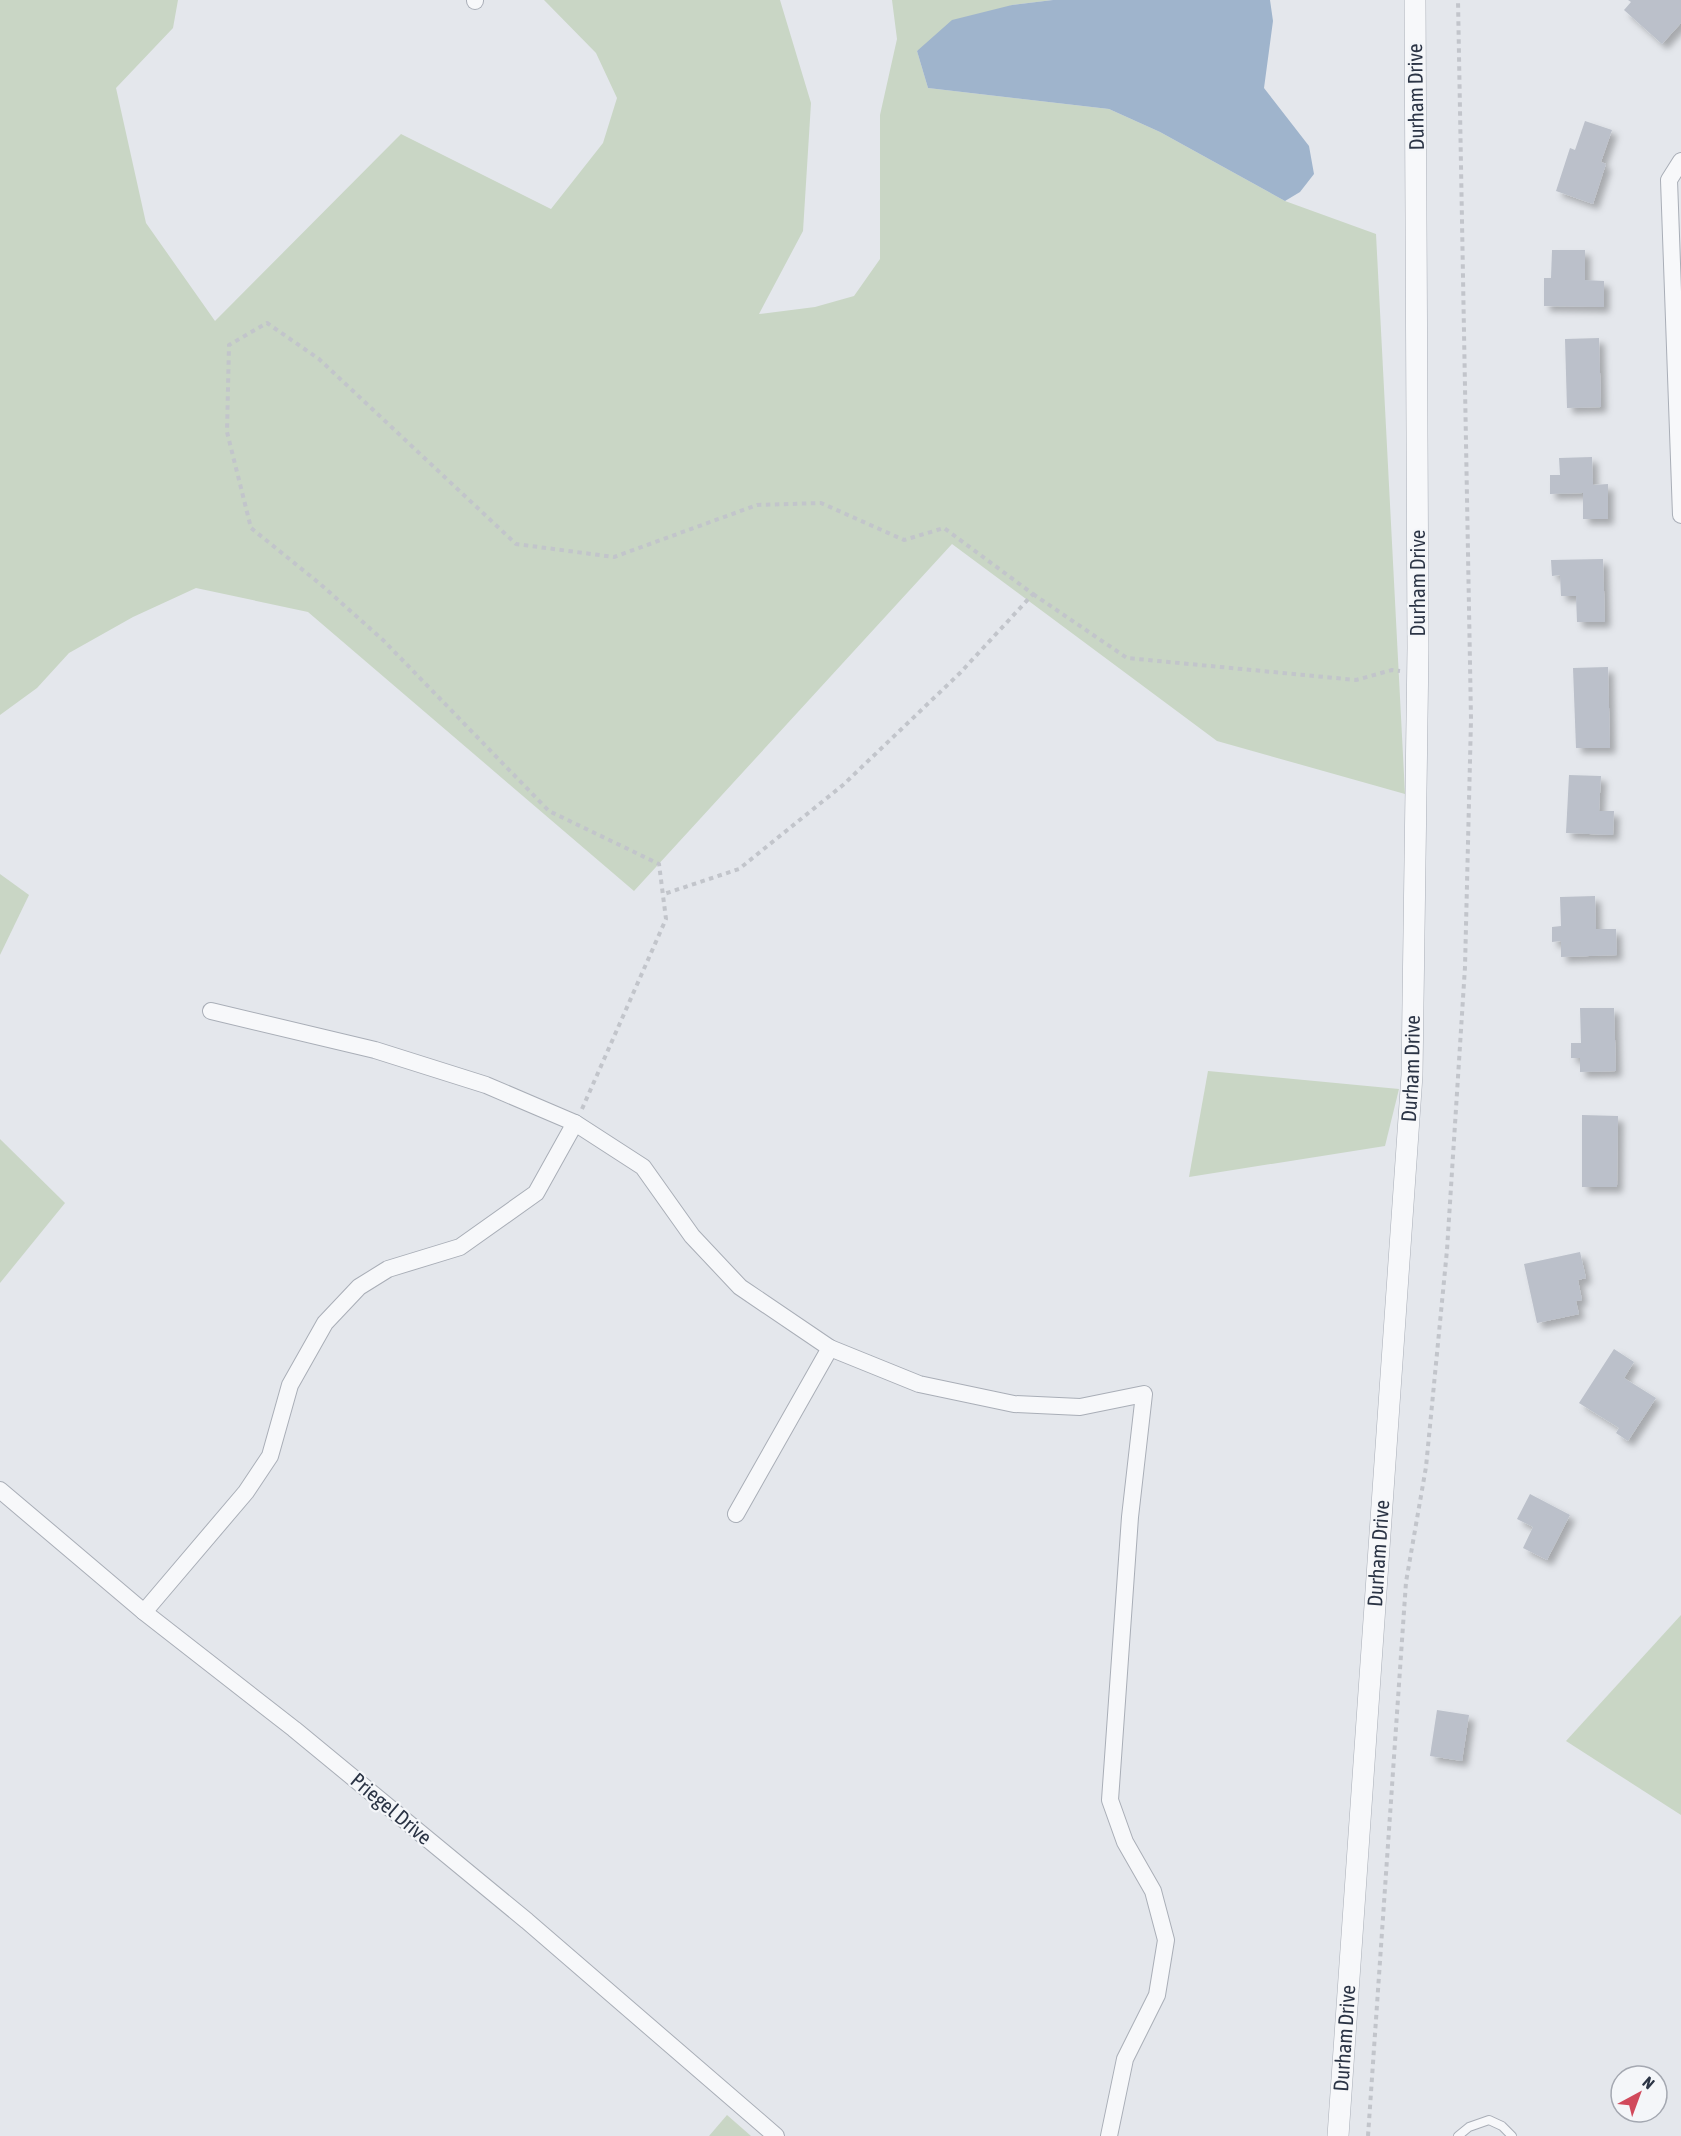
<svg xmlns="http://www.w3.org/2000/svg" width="1681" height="2136" viewBox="0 0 1681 2136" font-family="'Asap Condensed',sans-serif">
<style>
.green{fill:#c9d6c5}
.water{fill:#9fb4cc}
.building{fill:#bbc0ca;filter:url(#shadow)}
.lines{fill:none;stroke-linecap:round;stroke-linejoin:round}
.service-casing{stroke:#a9aeb7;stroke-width:10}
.minor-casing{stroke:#a9aeb7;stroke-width:18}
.tertiary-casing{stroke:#a9aeb7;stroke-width:22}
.path{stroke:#c2c5cb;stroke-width:4;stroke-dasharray:4.5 4.5;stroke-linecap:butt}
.service{stroke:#f7f8fa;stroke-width:8}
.minor{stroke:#f7f8fa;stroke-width:16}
.tertiary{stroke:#f7f8fa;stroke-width:21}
.labels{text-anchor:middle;stroke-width:4.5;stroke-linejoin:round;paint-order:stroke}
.street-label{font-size:21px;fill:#2b3445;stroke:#f4f6f9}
</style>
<defs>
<filter id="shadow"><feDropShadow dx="5.5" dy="5.5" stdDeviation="3" flood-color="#0004"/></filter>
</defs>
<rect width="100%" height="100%" fill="#e4e7ec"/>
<g class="green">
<polygon points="0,0 178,0 173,28 116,88 146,223 215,321 401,134 551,209 603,143 617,98 596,53 544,0 780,0 811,103 803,231 759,314 815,307 854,296 880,259 880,115 897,39 892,0 1053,0 1012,5 917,51 928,88 1109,109 1160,132 1285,201 1376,234 1405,794 1217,741 952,544 634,891 308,612 196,588 133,617 69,653 37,688 0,715"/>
<polygon points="0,874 29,895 0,955"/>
<polygon points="1208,1071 1399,1089 1385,1146 1189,1177"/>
<polygon points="0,1139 65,1203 0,1283"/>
<polygon points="1681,1615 1681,1815 1566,1741"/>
<polygon points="727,2115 751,2136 709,2136"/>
</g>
<polygon class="water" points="1053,0 1270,0 1273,21 1264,88 1309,146 1314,174 1300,192 1285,201 1160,132 1109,109 928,88 917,51 952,20 1012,5"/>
<g class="building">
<polygon points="1628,0 1681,0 1681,23 1662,44 1624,10 1631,2"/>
<polygon points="1585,121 1612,130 1601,162 1606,164 1593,204 1556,191 1570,148 1575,150"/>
<polygon points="1552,250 1585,250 1585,280 1604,281 1604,307 1544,306 1544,278 1551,278"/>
<polygon points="1599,338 1601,407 1567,408 1565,339"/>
<polygon points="1592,457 1593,485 1608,484 1608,519 1583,519 1583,493 1550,494 1550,475 1560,475 1559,458"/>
<polygon points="1603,559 1605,622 1577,622 1576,596 1561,596 1560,575 1552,576 1551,560"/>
<polygon points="1608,667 1610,748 1576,748 1573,668"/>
<polygon points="1569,775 1601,776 1599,811 1614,811 1613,835 1566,833"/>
<polygon points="1595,896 1596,929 1616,929 1617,955 1561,957 1561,941 1552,942 1552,927 1561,926 1560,897"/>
<polygon points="1580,1008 1614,1008 1616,1071 1580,1072 1580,1058 1571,1058 1571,1043 1581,1043"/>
<polygon points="1582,1115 1618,1116 1617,1187 1582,1187"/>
<polygon points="1580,1252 1586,1278 1578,1280 1582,1300 1576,1301 1579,1314 1537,1323 1524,1264"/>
<polygon points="1614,1349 1634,1362 1624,1378 1656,1398 1628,1441 1616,1433 1619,1428 1579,1403"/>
<polygon points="1530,1494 1570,1515 1547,1560 1523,1548 1533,1527 1517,1519"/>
<polygon points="1437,1710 1469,1715 1462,1761 1430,1756"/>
</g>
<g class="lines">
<g class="service-casing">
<polyline id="service" points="1458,2136 1469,2127 1489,2120 1502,2126 1512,2136"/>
</g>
<g class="minor-casing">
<g id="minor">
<polyline points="475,1 475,0"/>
<polyline points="1681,161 1669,180 1681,515"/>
<polyline points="211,1011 375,1050 486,1085 575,1123 643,1167 692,1236 740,1287 830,1348 919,1384 1014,1404 1080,1407 1144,1394 1130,1517 1110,1800 1125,1842 1153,1891 1166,1940 1157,1995 1125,2059 1109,2136"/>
<polyline points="0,1490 144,1612 294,1729 527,1921 776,2136"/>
<polyline points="736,1514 830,1348"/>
<polyline points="144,1612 246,1492 270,1456 290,1385 325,1323 359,1287 388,1269 460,1247 536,1193 575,1123"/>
</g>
</g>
<g class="tertiary-casing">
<g id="tertiary">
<path id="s1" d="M1338,2136L1412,1075L1418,648L1415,0"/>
</g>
</g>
<g class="path">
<polyline points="1033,594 1127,658 1356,680 1392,670 1400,671"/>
<polyline points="582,1109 666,919 659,864 549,811 383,640 319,583 251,528 227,432 229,345 267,323 319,359 516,544 614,557 757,505 821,503 904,540 944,528 1033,594 960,673 843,785 739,869 664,894"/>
<polyline points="1368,2136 1406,1582 1426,1467 1447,1250 1465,967 1471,719 1458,0"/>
</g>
<use href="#service" class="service"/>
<use href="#minor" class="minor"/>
<use href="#tertiary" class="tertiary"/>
</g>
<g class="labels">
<g class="street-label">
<text transform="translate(1416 97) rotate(-91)" y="7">Durham Drive</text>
<text transform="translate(1418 583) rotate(-90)" y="7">Durham Drive</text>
<text dy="7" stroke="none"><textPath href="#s1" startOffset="1070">Durham Drive</textPath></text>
<text dy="7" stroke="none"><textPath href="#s1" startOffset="584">Durham Drive</textPath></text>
<text transform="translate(391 1809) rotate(40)" y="7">Priegel Drive</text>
<text dy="7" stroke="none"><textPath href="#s1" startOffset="98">Durham Drive</textPath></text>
</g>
</g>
<g transform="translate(1639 2094) rotate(41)"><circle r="28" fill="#f4f6f9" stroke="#a4a8b1" stroke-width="1.5"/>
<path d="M0-4.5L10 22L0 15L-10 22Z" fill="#d1495b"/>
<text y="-9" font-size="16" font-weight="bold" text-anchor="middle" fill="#2b3445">N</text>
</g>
</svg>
